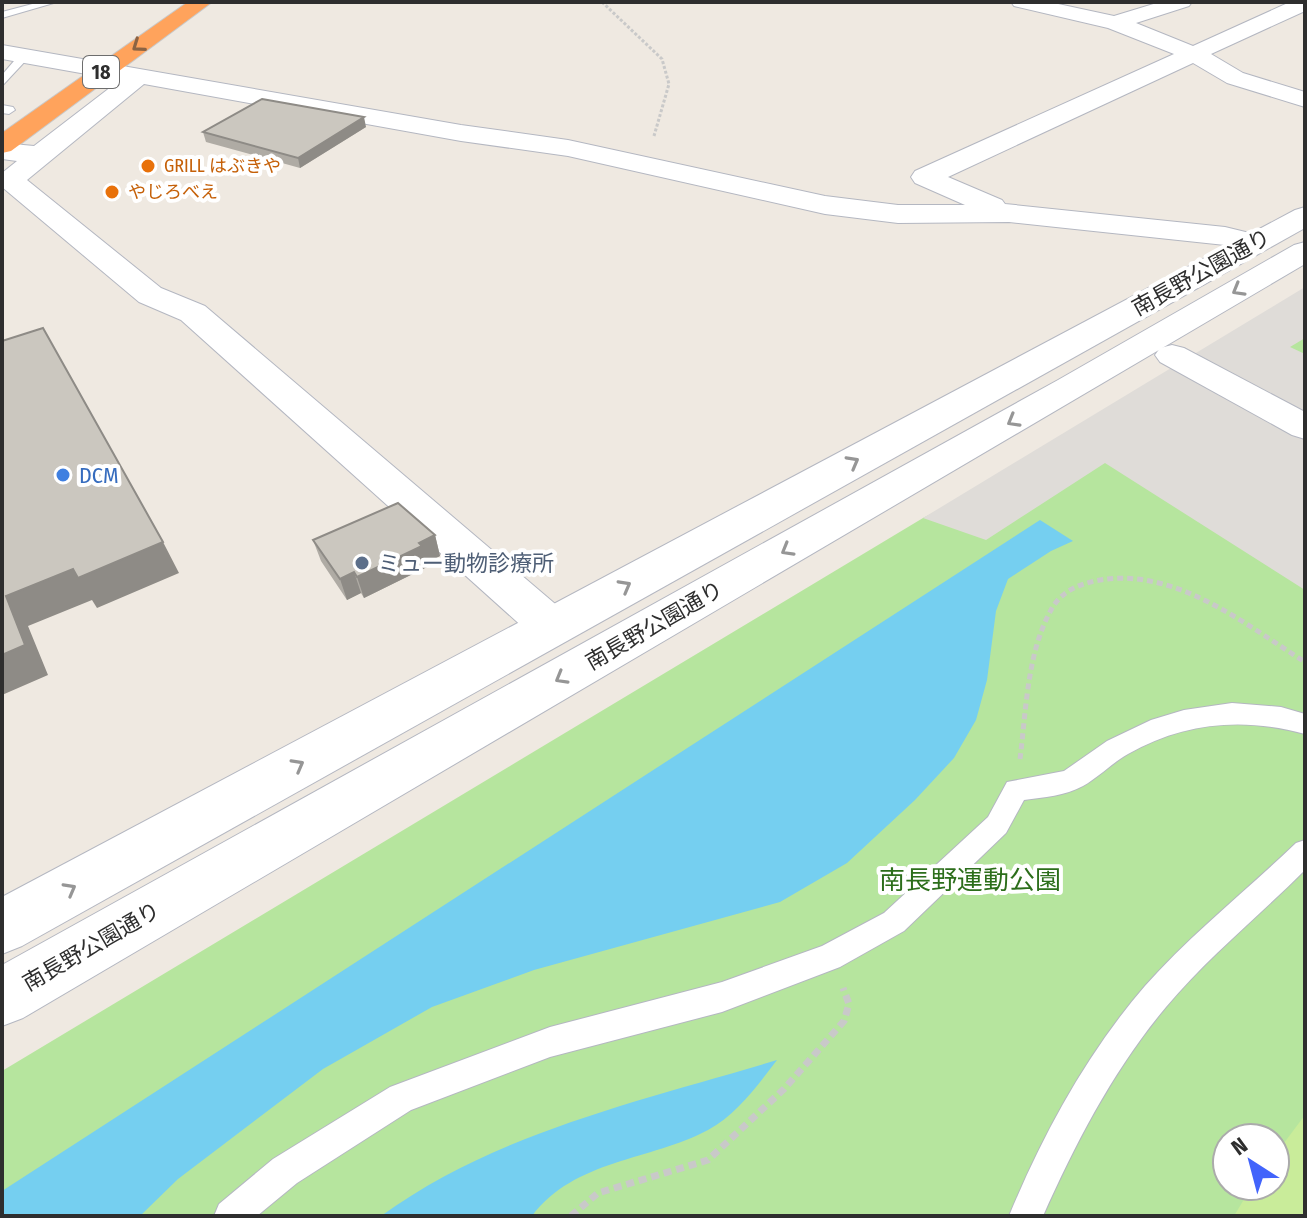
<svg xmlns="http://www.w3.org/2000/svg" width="1307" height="1218" viewBox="0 0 1307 1218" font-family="'Fira Sans Condensed','Noto Sans JP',sans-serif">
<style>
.green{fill:#b6e59e;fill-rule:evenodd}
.pitch{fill:#c9ec9a}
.plaza{fill:#dfdcd8}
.water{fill:#75cff0}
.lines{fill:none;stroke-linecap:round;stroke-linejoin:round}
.lane-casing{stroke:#b4b7c1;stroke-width:2}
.street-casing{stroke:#b4b7c1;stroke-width:2}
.secondary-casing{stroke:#b4b7c1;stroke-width:2}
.highway-casing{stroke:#c9c9c9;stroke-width:2}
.path-far2{stroke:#c9c9c9;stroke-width:3;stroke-dasharray:3 2;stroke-linecap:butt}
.path-far1{stroke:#c9c9c9;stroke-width:5;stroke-dasharray:6 4;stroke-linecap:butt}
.path{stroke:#c9c9c9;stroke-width:7;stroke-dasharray:8 5;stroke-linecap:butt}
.lane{fill:#fff;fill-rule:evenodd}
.street{fill:#fff;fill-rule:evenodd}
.secondary{fill:#fff;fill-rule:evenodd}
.highway{fill:#ffa35c;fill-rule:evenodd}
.wall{fill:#afaba4}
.shaded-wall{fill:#8e8b86}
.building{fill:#cbc7bf;stroke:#8e8b86;stroke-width:2}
.oneway{stroke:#8c6343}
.oneway2{stroke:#969696}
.food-dot{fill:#e8710a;stroke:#fff;stroke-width:3}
.shop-dot{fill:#3f7fe0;stroke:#fff;stroke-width:3}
.service-dot{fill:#5c6f8a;stroke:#fff;stroke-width:3}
.labels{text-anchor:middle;stroke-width:8;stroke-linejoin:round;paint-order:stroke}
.far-food-label{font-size:18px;fill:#c56008;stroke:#fff;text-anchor:start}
.shield{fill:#fff;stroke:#6d6d6d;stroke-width:2}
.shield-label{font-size:20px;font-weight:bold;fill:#2e2e2e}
.street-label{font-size:22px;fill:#2e2e2e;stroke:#fff}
.shop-label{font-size:22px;fill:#366cbe;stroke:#fff;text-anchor:start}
.service-label{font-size:22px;fill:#4e5e75;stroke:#fff;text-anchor:start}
.near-park-label{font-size:26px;fill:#2c6e1b;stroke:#fff}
</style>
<rect width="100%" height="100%" fill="#efe9e1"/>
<path class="green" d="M1305,292V1216H2V1071L923,518L1158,396ZM1227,1138H1275V1186H1227Z"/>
<polygon class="pitch" points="1305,1115 1305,1216 1234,1216 1252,1186 1275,1186 1275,1155"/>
<polygon class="plaza" points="1305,287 1305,338 1290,347 1305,354 1305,590 1105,463 986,540 923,518"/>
<g class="water">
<polygon points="1040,520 1073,541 1051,551 1008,579 996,611 987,680 976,720 954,758 915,800 847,863 780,902 534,970 432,1007 323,1069 178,1179 140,1216 2,1216 2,1191"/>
<path d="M777,1060C757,1086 737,1114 708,1130C650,1161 575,1159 532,1216H381C497,1132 641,1101 777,1060Z"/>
</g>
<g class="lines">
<g class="lane-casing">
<g id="lane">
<polygon points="40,2 57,2 2,18 2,12"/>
<polygon points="20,54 30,56 2,86 2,75"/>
<polygon points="2,105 13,107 15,110 9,114 2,113"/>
<path d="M1232,703L1281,707L1305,714V734C1244,717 1184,722 1128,754C1112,763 1099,777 1083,786C1065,796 1044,797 1024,800L1006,833L904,931L840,967L722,1012L550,1057L411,1110L297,1183L257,1216H214L219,1204L273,1159L390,1087L550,1027L722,982L822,946L884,913L988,817L1007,782L1064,771L1107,741L1151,720L1184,710Z"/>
<path d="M1305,840V870C1259,916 1208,957 1166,1007C1114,1069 1076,1142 1043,1216H1009C1043,1134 1087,1053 1145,986C1191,934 1246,891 1296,843Z"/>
</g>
</g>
<g class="street-casing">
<g id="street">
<polygon points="1011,2 1049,2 1114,16 1160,2 1192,2 1189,6 1136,23 1193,46 1290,2 1305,2 1305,11 1211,54 1243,73 1305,92 1305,107 1227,83 1193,63 948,177 1002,200 1005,204 1225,227 1266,237 1270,243 1266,249 1255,252 1225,245 1009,222 898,223 825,214 568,156 461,141 144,84 27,180 161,288 205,306 567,614 573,626 567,638 551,643 535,638 181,320 139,302 2,187 2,173 17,161 2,159 2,143 34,146 120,80 2,59 2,45 461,125 568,140 825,196 898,205 965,205 915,183 911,177 915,171 1174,54 1108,28 1014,6"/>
<polygon points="1172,345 1184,348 1305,412 1305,439 1292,435 1160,362 1155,355 1160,348"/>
</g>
</g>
<g class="secondary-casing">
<g id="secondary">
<polygon points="1305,207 1305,228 22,946 2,954 2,897 1295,210"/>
<polygon points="1305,242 1305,264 23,1018 2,1026 2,965 1058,380 1294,245"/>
</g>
</g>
<g class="highway-casing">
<polygon id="highway" points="188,2 212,2 11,151 2,153 2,133"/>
</g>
<polyline class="path-far2" points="602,2 662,59 669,84 654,136"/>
<path class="path-far1" d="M1020,759C1026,712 1027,653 1051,610C1060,593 1076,585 1095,581C1173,565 1243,623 1305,662"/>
<polyline class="path" points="571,1216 598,1193 708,1160 784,1089 844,1021 849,1004 843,988"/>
<use href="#lane" class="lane"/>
<use href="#street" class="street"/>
<use href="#secondary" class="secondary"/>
<use href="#highway" class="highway"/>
</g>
<g class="wall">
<polygon points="366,127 300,168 206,142 203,132"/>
<polygon points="435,535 440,556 426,563 427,567 364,598 361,593 347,600 321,561 313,540"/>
</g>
<g class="shaded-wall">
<polygon points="364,117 366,127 300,168 298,158"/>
<polygon points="435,535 440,556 426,563 427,567 364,598 357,577"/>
<polygon points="163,542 179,573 97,608 92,600 28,626 48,675 2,695 2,655 6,596 73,569"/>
<polygon points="354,572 361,593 347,600 340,579"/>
</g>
<g class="building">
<polygon points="262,99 364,117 298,158 203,132"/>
<polygon points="43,328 163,542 78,578 73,569 6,596 25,645 2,655 2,341"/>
<polygon points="398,503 435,535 419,543 422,546 357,577 354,572 340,579 313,540"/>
</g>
<defs><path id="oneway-chevron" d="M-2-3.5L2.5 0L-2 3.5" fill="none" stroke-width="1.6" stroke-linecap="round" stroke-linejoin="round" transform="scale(2)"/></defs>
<use class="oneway" href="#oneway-chevron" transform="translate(138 46) rotate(145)"/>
<g class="oneway2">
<use href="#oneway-chevron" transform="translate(1238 290) rotate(150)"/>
<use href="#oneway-chevron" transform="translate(1013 421) rotate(150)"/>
<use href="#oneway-chevron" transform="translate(853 462) rotate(-29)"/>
<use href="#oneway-chevron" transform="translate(787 550) rotate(150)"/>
<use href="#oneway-chevron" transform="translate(625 586) rotate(-29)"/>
<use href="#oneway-chevron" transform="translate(561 678) rotate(150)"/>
<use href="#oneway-chevron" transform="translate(298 765) rotate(-29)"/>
<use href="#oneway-chevron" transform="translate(70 889) rotate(-29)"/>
</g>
<g class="food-dot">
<circle cx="148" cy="166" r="8"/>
<circle cx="112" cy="192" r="8"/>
</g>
<circle class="shop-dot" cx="63" cy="475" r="8"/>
<circle class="service-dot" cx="362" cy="563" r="8"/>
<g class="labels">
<g class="far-food-label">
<text x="164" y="172">GRILL はぶきや</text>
<text x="128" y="198">やじろべえ</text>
</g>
<rect class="shield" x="83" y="56" width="36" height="32" rx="6"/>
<g class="shield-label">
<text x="101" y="79">18</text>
</g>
<g class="street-label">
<text transform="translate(1201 272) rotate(-29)" y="8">南長野公園通り</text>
<text transform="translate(654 625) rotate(-30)" y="8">南長野公園通り</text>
<text transform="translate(91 946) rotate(-30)" y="8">南長野公園通り</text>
</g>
<g class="shop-label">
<text x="79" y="483">DCM</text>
</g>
<g class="service-label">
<text x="378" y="571">ミュー動物診療所</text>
</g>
<g class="near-park-label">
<text x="970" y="889">南長野運動公園</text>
</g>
</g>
<rect width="1307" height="1218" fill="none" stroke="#2e2e2e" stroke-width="8"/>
<g transform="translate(1251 1162) rotate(324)"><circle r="38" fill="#ffffff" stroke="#ababab" stroke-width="2"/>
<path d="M0-6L14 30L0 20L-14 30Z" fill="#4264fb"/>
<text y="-12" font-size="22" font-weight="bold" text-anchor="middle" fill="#2e2e2e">N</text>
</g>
</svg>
